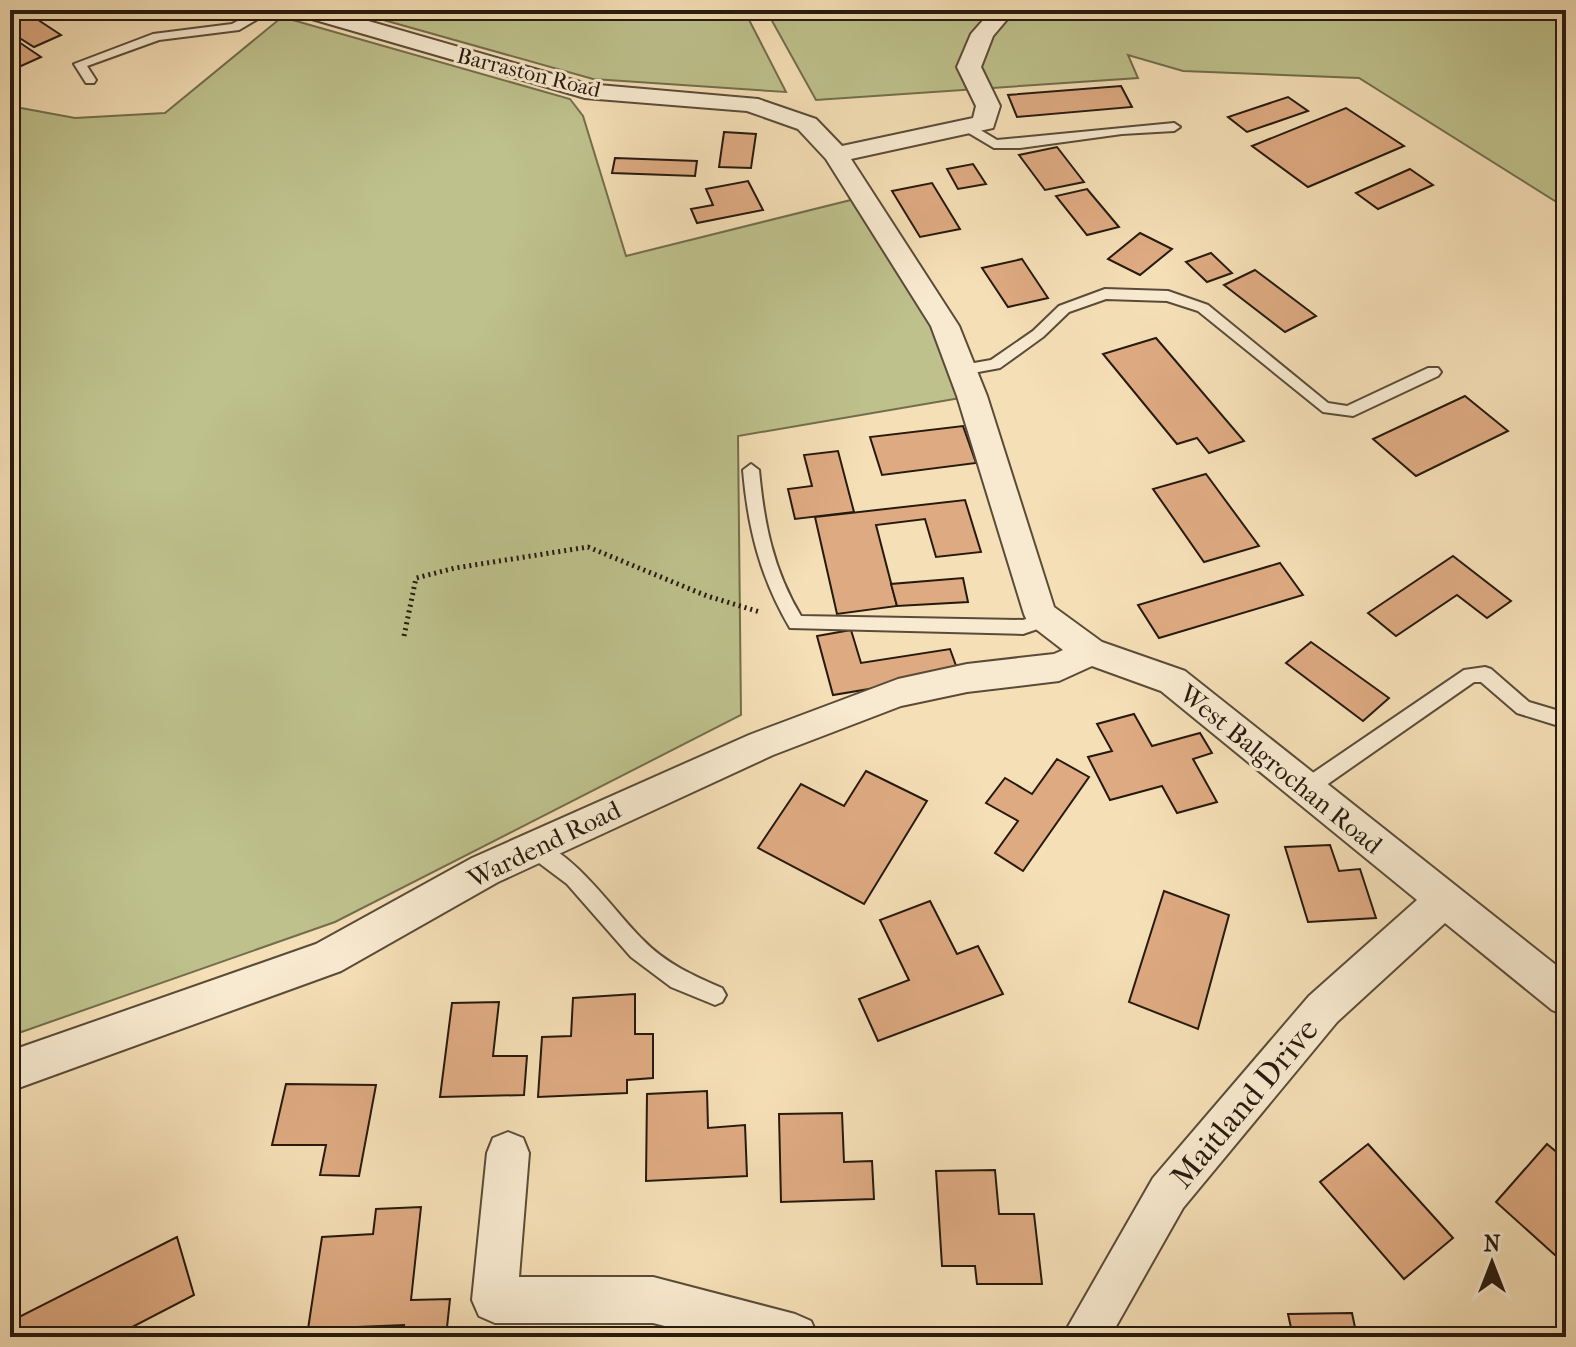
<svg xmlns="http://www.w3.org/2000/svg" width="1576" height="1347" viewBox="0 0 1576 1347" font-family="'IM FELL French Canon',serif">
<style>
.green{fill:#bec18c;stroke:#726e4d;stroke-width:2}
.building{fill:#deaa82;stroke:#261a0e;stroke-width:2}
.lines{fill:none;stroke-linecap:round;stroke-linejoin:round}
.service-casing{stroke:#5a4b38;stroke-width:4}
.minor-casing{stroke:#5a4b38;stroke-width:4}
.path{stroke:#261a0e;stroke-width:5;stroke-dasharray:2 4;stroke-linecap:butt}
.service{fill:#f8ead0;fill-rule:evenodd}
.minor{fill:#f8ead0;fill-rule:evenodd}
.labels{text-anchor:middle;stroke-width:6;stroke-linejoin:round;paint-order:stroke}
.far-street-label{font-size:22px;fill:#261a0e;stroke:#f8ead0}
.street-label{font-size:26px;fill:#261a0e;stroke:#f8ead0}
.near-street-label{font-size:32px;fill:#261a0e;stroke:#f8ead0}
</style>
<rect width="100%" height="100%" fill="#f5dfb6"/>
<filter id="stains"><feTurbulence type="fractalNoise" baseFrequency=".0025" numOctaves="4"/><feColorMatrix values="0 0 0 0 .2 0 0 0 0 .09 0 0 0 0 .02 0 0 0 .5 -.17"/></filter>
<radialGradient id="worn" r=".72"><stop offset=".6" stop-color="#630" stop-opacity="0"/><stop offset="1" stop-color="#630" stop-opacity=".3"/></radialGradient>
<g class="green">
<polygon points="348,10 744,10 786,92 593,79"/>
<polygon points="766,10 1566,10 1566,208 1359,78 1183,71 1128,55 1138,78 816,100"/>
<polygon points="282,17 570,99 583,116 626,256 863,197 972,396 738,436 741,715 335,922 10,1036 10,106 75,118 165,113"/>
</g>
<g class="building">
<polygon points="10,10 23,10 61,35 34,47 10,32"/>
<polygon points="10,36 41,57 10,71"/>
<polygon points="1121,86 1132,107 1017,117 1008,95"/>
<polygon points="1288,97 1308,111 1247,132 1228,117"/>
<polygon points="1346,108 1404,146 1308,187 1252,146"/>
<polygon points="724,132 756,134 751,168 719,167"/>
<polygon points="1057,147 1084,182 1045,190 1019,155"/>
<polygon points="615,158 697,161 695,176 612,173"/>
<polygon points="973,164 986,184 958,189 947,169"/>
<polygon points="1410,169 1433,185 1378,209 1356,193"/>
<polygon points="748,181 763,210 697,223 691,209 713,205 706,189"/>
<polygon points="932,183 960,229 920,237 892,191"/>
<polygon points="1087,189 1119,227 1087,235 1056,196"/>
<polygon points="1140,233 1172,249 1140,275 1108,259"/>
<polygon points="1211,253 1232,273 1207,282 1186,262"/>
<polygon points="1022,259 1048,298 1008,307 982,268"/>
<polygon points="1255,270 1316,316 1285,332 1224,285"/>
<polygon points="1156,338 1244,441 1209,453 1197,438 1177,444 1103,354"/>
<polygon points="1465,396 1508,431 1416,476 1373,439"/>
<polygon points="963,426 976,463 882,475 870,437"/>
<polygon points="838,451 854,512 795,519 788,489 812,486 804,455"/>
<polygon points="1206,474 1259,546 1204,562 1153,489"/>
<polygon points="965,500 981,552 936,557 925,519 876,525 897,606 837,614 815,517"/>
<polygon points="1453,556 1511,601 1487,618 1457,595 1396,636 1368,613"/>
<polygon points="1280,563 1303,595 1159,638 1138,605"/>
<polygon points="963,578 968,602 897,606 891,584"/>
<polygon points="851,630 861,663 950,649 959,674 833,695 817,636"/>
<polygon points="1311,642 1389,698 1363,721 1286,663"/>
<polygon points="1134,714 1152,746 1200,733 1212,753 1193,759 1217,802 1177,813 1162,786 1110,800 1088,757 1112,751 1097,724"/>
<polygon points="1057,759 1089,777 1023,871 995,853 1018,821 986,803 1005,778 1032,794"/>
<polygon points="866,771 927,801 864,904 758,848 801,784 844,806"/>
<polygon points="1330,845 1339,871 1360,869 1376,918 1308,922 1285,847"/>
<polygon points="1164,891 1229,915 1198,1029 1129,1002"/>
<polygon points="930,901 957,954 978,946 1003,994 878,1041 859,999 909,980 880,920"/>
<polygon points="635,994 635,1034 653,1034 653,1078 627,1080 627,1093 538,1097 542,1037 571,1036 573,998"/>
<polygon points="499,1002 493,1056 527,1056 524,1095 440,1097 452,1003"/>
<polygon points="286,1084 376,1085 359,1176 320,1175 326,1145 272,1145"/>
<polygon points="707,1091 708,1128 745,1125 747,1176 646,1181 647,1094"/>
<polygon points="842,1113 844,1162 872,1161 874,1199 781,1202 779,1114"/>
<polygon points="1368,1144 1453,1238 1404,1279 1320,1182"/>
<polygon points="1547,1144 1566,1160 1566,1265 1496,1202"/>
<polygon points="995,1170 999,1214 1034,1214 1042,1284 977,1284 975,1266 942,1266 936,1171"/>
<polygon points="421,1207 411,1300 450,1299 446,1337 402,1337 404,1325 308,1329 322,1237 373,1234 376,1209"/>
<polygon points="177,1237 194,1295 113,1337 19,1337 15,1319"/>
<polygon points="1352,1313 1357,1337 1293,1337 1288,1314"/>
</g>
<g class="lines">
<g class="service-casing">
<g id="service">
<polygon points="258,10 273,10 239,30 159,40 87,66 96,80 94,83 86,83 74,64 153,34 232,24"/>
<polygon points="967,122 997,140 1174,123 1180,127 1174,131 1122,134 1020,148 994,148 962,129 962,123"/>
<polygon points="1105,289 1168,291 1208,305 1328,403 1347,406 1428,368 1438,368 1441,372 1438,376 1353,416 1323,412 1198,311 1167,301 1106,299 1069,312 1043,337 1000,368 962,375 954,370 957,366 991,360 1033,331 1059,306"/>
<path d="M751,464L759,470C764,523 773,570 801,616L1023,620L1046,612L1055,619L1052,624L1023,634L790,628C760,577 748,528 743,470Z"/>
<polygon points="1485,667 1491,669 1529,702 1566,713 1566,723 1559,726 1517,713 1481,682 1474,682 1312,795 1305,797 1298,795 1295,789 1298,783 1464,670"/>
<path d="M534,839C577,855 611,908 643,940C665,963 694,976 722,988L726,995L722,1002L715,1005L671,987L631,957L567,884L527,854L524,848L527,842Z"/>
</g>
</g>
<g class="minor-casing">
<g id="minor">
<polygon points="295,10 330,10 587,84 758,99 816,119 842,146 973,118 976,106 957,67 971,34 992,10 1015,10 993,36 981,67 1000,106 993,128 851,159 959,326 987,396 1054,607 1102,642 1185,671 1566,973 1566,1016 1552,1010 1445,923 1337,1022 1183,1208 1110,1337 1062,1337 1153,1178 1309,996 1417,900 1161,691 1092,666 1059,681 967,692 901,706 773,755 498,882 341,971 10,1091 10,1051 316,944 472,858 749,735 898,679 967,664 1054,654 1063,650 1028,623 1024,614 957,396 931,326 826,159 798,129 747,111 585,98 298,15"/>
<polygon points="508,1132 523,1138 529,1153 519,1277 653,1277 795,1314 811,1321 818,1337 708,1337 653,1323 495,1323 479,1316 472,1300 487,1153 493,1138"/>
</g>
</g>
<polyline class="path" points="404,636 416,578 455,568 588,547 707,596 760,612"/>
<use href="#service" class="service"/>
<use href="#minor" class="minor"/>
</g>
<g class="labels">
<g class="far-street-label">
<text transform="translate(529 72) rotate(14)" y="8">Barraston Road</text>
</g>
<g class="street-label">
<text transform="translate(1281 769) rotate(39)" y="9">West Balgrochan Road</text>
<text transform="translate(544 844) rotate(-26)" y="9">Wardend Road</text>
</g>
<g class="near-street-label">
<text transform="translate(1244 1103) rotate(-50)" y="11">Maitland Drive</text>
</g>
</g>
<rect width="1576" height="1347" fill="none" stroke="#f5dfb6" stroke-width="40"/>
<rect x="12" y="12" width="1552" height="1323" fill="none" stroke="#261a0e" stroke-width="4"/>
<rect x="20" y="20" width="1536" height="1307" fill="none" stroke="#261a0e" stroke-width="2"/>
<g transform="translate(1492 1263)" stroke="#f8ead0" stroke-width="6" paint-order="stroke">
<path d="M0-6L14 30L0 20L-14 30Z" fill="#261a0e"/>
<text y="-12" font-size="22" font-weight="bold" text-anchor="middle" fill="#261a0e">N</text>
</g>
<rect width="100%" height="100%" filter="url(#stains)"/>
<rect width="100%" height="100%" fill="url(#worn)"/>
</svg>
